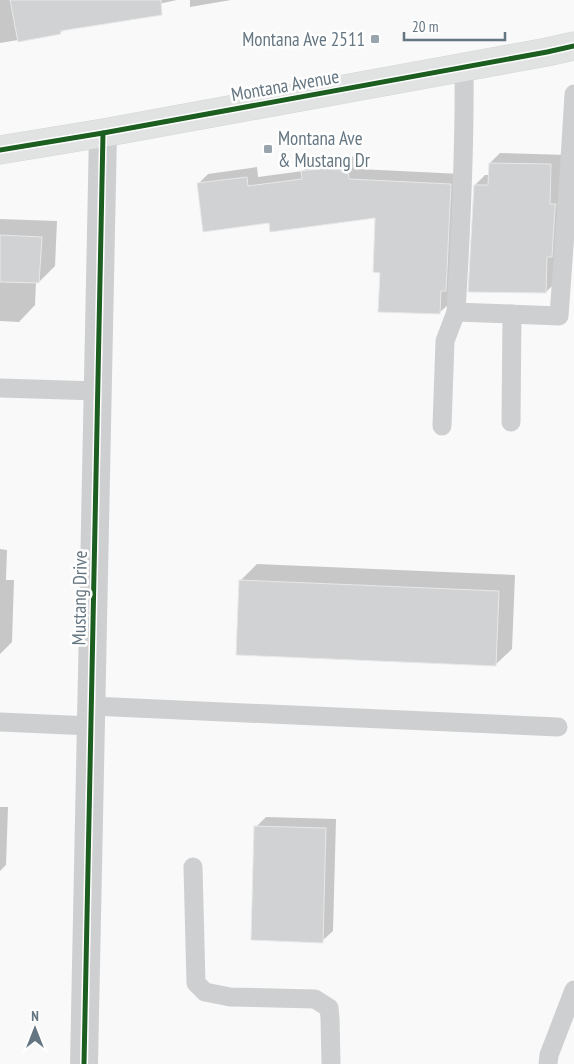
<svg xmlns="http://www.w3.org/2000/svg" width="574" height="1064" viewBox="0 0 574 1064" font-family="'PT Sans Narrow',sans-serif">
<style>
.shadow{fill:#0003}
.building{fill:#d0d2d3;stroke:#e8e8e8}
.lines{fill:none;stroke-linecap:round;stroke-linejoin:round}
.secondary-casing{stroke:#d5d6d7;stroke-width:29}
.lane{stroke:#cecfd0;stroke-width:19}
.street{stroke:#cecfd0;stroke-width:28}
.secondary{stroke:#e1e2e2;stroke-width:28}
.cycleway-casing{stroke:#fff;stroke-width:8}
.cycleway{stroke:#1b5e20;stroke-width:5}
.poi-dot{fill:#99a4ac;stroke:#fff;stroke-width:2}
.labels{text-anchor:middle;stroke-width:5;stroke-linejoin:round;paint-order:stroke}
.poi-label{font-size:19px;fill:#657683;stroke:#fff;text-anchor:end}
.street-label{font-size:19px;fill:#657683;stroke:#fff}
</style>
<rect width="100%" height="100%" fill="#f9f9f9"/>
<g class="shadow">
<polygon points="0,0 177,0 140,8 64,30 60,33 0,43"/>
<polygon points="190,0 231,0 190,7"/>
<polygon points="500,153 568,155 556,282 546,292 475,185 485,175 490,175 490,163"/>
<polygon points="357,156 359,169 461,174 450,303 439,313 381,272 376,217 270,221 198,184 208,174 257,167 258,177 303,171 313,161"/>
<polygon points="0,219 57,221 55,266 39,282 36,282 35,305 19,322 0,321"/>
<polygon points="0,549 7,550 6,580 14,580 12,642 0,654"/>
<polygon points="257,564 515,575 512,649 495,665 240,581"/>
<polygon points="0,807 8,807 6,865 0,871"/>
<polygon points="266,817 336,819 333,931 322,941 256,827"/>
</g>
<g class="building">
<polygon points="10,0 161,0 162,15 60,31 61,34 18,42"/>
<polygon points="489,163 551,164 550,204 556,204 555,208 552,257 547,257 546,293 468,292 474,185 488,185"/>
<polygon points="347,165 349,179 451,184 446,291 441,291 440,314 378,312 380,273 373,272 375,218 270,232 269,223 203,232 197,183 247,177 248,186 302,179 301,171"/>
<polygon points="0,235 42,237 39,283 0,282"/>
<polygon points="239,580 499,591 496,666 236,655"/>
<polygon points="254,826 326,828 323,943 251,940"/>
</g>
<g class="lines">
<g class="secondary-casing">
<polyline id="secondary" points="0,150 103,133 547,52 574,46"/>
</g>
<g class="lane">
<path d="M464,67C465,149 461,230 456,312L559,316L569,176"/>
<polyline points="573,187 569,176 574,94"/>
<polyline points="0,388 98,391"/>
<polyline points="511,422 512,314"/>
<polyline points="442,426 445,341 456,312"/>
<polyline points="92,706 558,727"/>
<polyline points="0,722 91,726"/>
<polyline points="193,867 196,983 205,992 230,997 315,999 329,1008 330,1018 331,1064"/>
<polyline points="548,1064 549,1055 574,990"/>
</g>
<polyline class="street" points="84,1064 103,133"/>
<use href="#secondary" class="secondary"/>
<g class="cycleway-casing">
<g id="cycleway">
<polyline points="0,150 103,133 547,52 574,46"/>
<polyline points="84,1064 103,133"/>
</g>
</g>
<use href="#cycleway" class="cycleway"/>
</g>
<g class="poi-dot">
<rect x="370" y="34" width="10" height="10" rx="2.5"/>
<rect x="263" y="144" width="10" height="10" rx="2.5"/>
</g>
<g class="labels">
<g class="poi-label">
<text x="365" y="46">Montana Ave 2511</text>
<text x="278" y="145" text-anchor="start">Montana Ave<tspan x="278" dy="22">&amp; Mustang Dr</tspan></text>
</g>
<g class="street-label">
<text transform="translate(285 85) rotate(-10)" y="7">Montana Avenue</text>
<text transform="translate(79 598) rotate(-89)" y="7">Mustang Drive</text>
</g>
</g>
<g transform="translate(35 1029)" stroke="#ffffff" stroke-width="4" paint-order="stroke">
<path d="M0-4L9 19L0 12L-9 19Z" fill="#657683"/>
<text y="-8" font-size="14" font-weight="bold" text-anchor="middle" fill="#657683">N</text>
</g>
<path d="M404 32v8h101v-8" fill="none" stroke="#657683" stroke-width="2.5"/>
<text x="412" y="32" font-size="15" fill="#657683" stroke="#ffffff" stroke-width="4" paint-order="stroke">20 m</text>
</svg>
